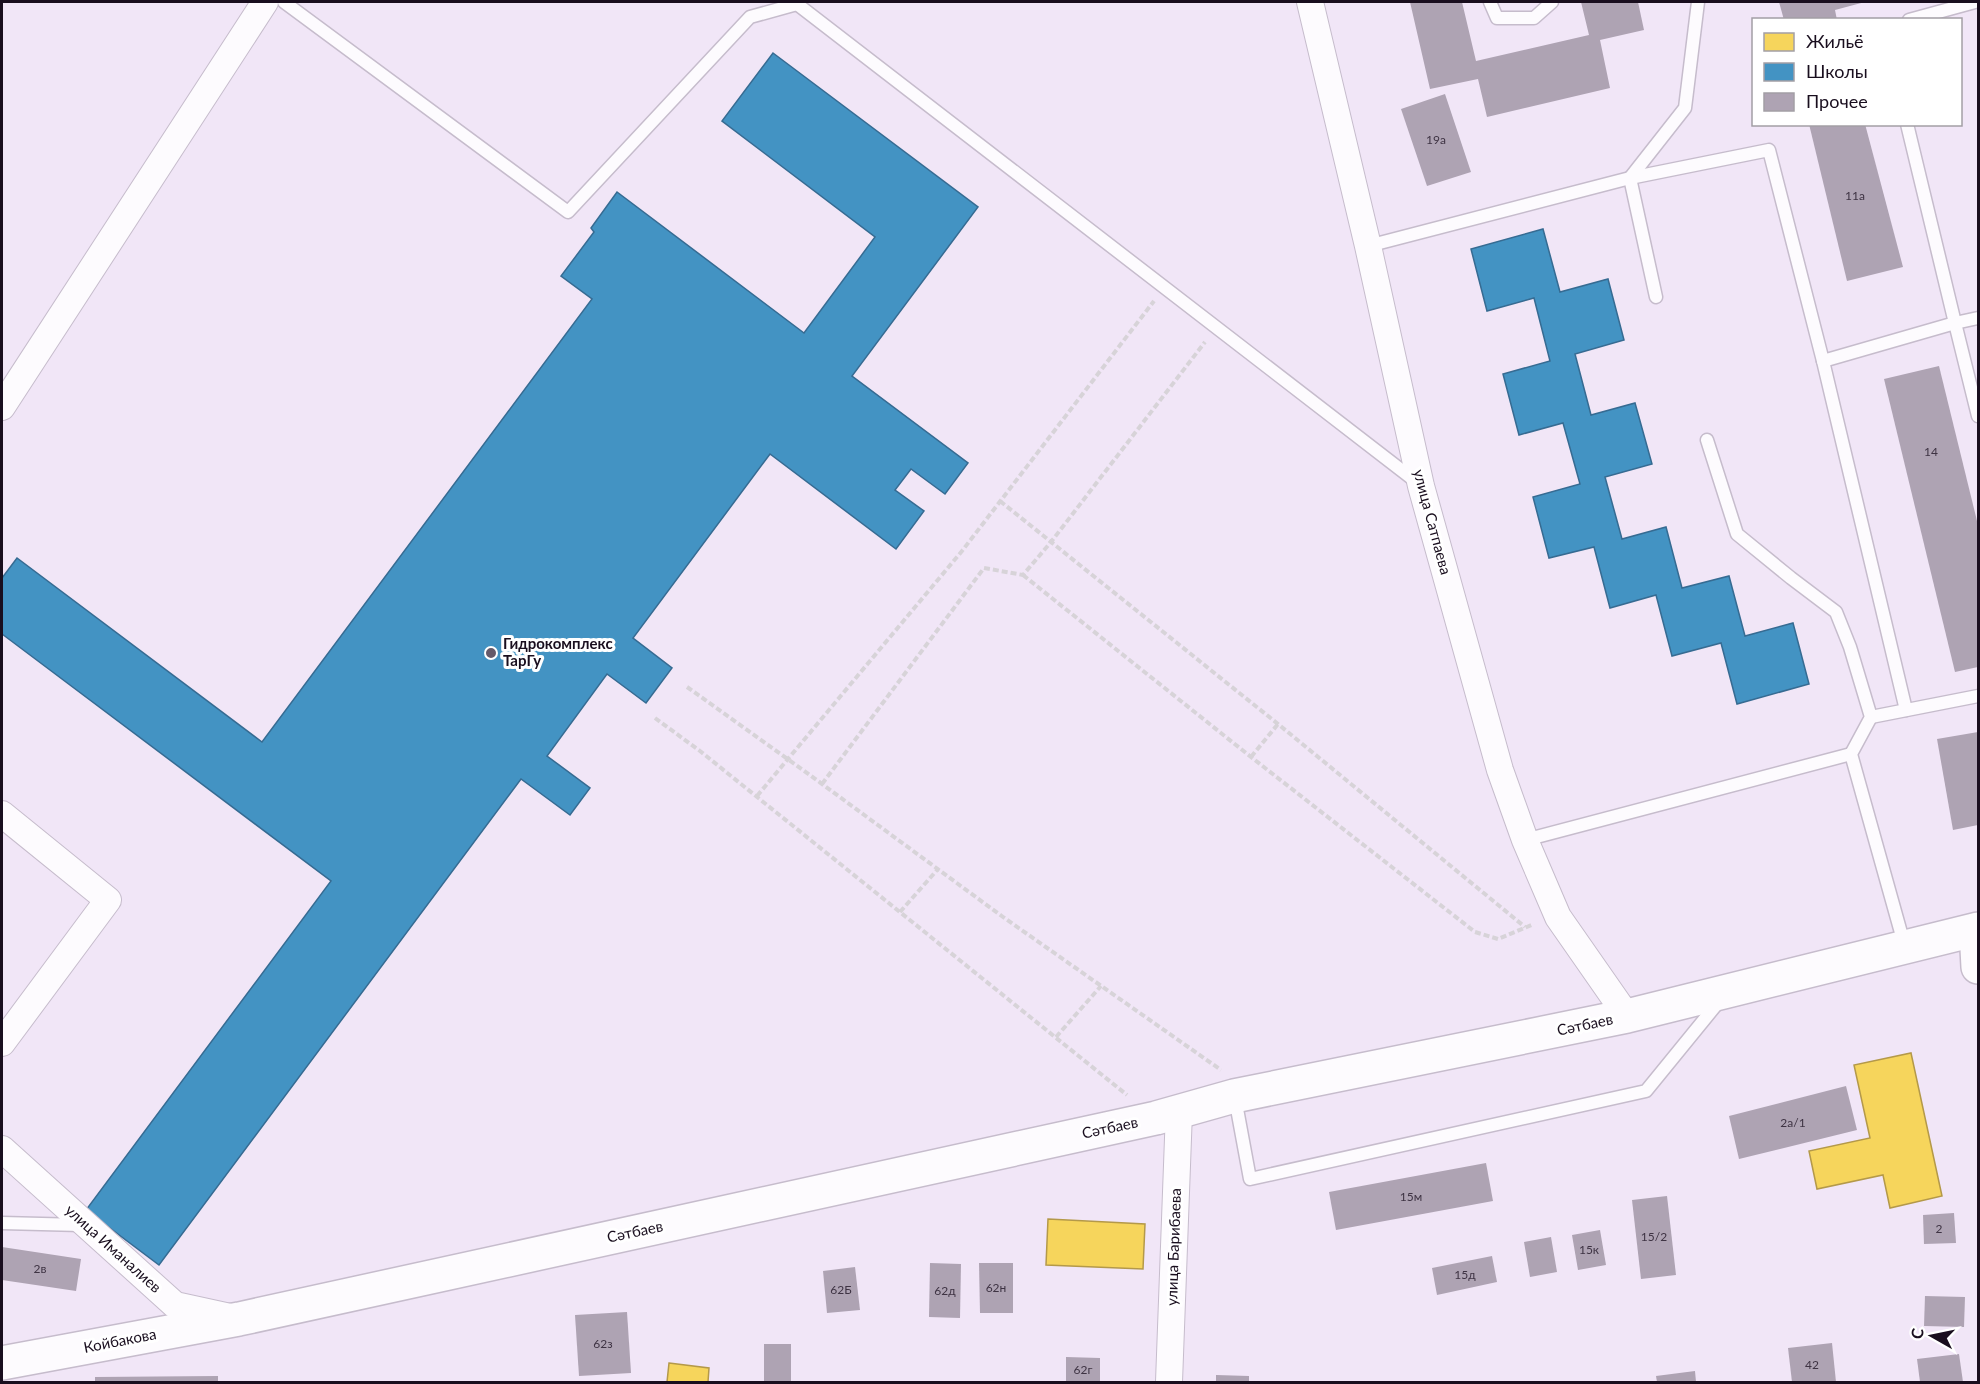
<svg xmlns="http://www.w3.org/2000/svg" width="1980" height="1384" viewBox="0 0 1980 1384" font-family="Lato,sans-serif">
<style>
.homes{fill:#f6d55c;stroke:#b49949;stroke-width:1.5}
.schools{fill:#4393c3;stroke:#366b92;stroke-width:1.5}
.building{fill:#aea3b3}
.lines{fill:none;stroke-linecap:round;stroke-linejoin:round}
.lane-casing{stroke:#c6bccc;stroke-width:15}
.street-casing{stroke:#c6bccc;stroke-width:28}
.secondary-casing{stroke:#c6bccc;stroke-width:36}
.path{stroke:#d7d3d8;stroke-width:4;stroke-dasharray:6 3;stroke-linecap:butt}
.lane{stroke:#fdfbfe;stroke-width:12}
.street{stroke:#fdfbfe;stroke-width:26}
.secondary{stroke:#fdfbfe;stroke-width:33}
.poi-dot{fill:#655a6a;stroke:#fff;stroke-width:2}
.labels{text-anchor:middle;stroke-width:6;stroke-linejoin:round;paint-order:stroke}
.number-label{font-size:12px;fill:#3e3343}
.street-label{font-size:15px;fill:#190e1e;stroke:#fff}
.poi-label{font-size:15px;font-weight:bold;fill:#190e1e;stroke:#fff;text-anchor:start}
</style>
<rect width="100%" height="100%" fill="#f1e6f7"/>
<g class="homes">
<polygon points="1911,1053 1942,1196 1890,1208 1883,1175 1817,1189 1809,1151 1870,1138 1854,1065"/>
<polygon points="1048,1219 1145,1224 1143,1269 1046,1265"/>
<polygon points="669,1363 709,1368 708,1382 667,1382"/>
</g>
<g class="schools">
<polygon points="773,53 978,207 852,376 968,463 945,494 911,469 895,490 924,511 896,549 770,454 633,638 672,668 646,703 607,674 547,756 590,788 570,815 521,779 159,1265 86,1210 331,881 2,634 2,578 17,558 262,742 592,299 561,276 594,232 591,228 617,192 804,333 875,237 722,121"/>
<polygon points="1543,229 1560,292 1608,279 1624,340 1575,354 1591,415 1635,403 1652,464 1605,477 1622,539 1666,527 1682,588 1729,576 1745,636 1793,623 1809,684 1737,704 1721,643 1672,656 1656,595 1610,608 1594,547 1549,558 1533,497 1580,484 1563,423 1519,435 1503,374 1550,361 1534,298 1487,311 1471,249"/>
</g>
<g class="building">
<polygon points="1410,2 1462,2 1476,61 1589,35 1581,2 1638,2 1644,30 1600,40 1610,88 1487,117 1478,79 1430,89"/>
<polygon points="1779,2 1865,2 1835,10 1837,20 1784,20"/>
<polygon points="1445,94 1471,172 1427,186 1401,109"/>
<polygon points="1809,124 1865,124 1903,267 1847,281"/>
<polygon points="1939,366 1978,525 1978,667 1955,672 1884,379"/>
<polygon points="1978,732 1978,825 1953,830 1937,739"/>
<polygon points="1846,1086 1857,1130 1739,1159 1729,1116"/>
<polygon points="1486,1163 1493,1201 1336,1230 1329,1192"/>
<polygon points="1667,1196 1676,1275 1641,1279 1632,1200"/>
<polygon points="1954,1213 1956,1243 1924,1244 1923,1215"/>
<polygon points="1600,1230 1606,1265 1578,1270 1572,1235"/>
<polygon points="1551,1237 1557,1272 1530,1277 1524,1242"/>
<polygon points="2,1247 81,1259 76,1291 2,1280"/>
<polygon points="1492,1256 1497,1282 1437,1295 1432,1268"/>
<polygon points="930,1263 961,1264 960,1318 929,1317"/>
<polygon points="979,1263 1013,1263 1013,1313 980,1313"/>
<polygon points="855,1267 860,1310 827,1313 823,1271"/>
<polygon points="1925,1296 1965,1297 1964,1327 1924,1326"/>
<polygon points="627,1312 631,1373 579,1376 575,1315"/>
<polygon points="1832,1343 1836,1382 1792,1382 1788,1348"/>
<rect x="764" y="1344" width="27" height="38"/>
<polygon points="1959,1354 1963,1382 1920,1382 1917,1359"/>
<polygon points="1066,1357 1100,1358 1100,1382 1066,1382"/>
<polygon points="1695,1371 1696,1382 1657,1382 1656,1376"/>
<polygon points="1216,1375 1249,1376 1249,1382 1216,1382"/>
<polygon points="218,1376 218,1382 95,1382 95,1377"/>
</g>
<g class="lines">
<g class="lane-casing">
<g id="lane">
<polyline points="284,2 568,212 750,17 797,4 1418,483"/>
<polyline points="1490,2 1497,18 1534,18 1552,2"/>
<polyline points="1909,20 1975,2"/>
<polyline points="1907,124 1955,323 1978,318"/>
<polyline points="1368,246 1630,178 1769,150 1823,361 1906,710"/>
<polyline points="1656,297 1630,178 1685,108 1698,2"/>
<polyline points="1823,361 1955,323 1978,416"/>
<polyline points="1707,440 1737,534 1791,578 1836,612 1850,647 1871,717 1851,754 1905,947"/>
<polyline points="1871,717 1978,696"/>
<polyline points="1525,840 1851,754"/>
<polyline points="1235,1098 1250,1179 1646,1091 1721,999"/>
<polyline points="2,1223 81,1225"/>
</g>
</g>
<g class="street-casing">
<g id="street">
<polyline points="1310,2 1368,246 1421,486 1500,770 1525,840 1558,917 1627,1016"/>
<polyline points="2,407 265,2"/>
<polyline points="2,814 108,900 2,1043"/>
<polyline points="2,1149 175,1305 230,1317"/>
<polyline points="1169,1382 1179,1111"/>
</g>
</g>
<g class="secondary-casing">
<g id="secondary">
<polyline points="1976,930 1978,967"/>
<polyline points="2,1363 239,1319 1156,1118 1234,1096 1627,1016 1978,929"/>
</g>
</g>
<g class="path">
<polyline points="1000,501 1278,724 1525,927"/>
<polyline points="1023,575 1251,757 1475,932 1498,939 1534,924"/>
<polyline points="687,687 803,770 1003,917 1221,1070"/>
<polyline points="655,718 700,751 1127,1095"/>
<polyline points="1251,757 1278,724"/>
<polyline points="822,784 984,568 1023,575 1051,542 1205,342"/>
<polyline points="757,796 962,551 1154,301"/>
<polyline points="900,912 938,869"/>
<polyline points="1056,1037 1101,986"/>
</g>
<use href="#lane" class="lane"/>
<use href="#street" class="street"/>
<use href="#secondary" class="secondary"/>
</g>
<circle class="poi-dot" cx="491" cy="653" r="6"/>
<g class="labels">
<g class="number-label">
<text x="1436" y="144">19а</text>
<text x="1855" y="200">11а</text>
<text x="1931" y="456">14</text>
<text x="1793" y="1127">2а/1</text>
<text x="1411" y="1201">15м</text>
<text x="1939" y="1233">2</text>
<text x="1654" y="1241">15/2</text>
<text x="1589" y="1254">15к</text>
<text x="40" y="1273">2в</text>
<text x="1465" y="1279">15д</text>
<text x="996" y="1292">62н</text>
<text x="841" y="1294">62Б</text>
<text x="945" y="1295">62д</text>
<text x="603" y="1348">62з</text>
<text x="1812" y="1369">42</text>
<text x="1083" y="1374">62г</text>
</g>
<g class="street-label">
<text transform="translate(1432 522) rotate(75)" y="5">улица Сатпаева</text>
<text transform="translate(1585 1025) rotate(-12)" y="5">Сәтбаев</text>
<text transform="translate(1110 1128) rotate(-12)" y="5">Сәтбаев</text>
<text transform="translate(635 1232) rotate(-12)" y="5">Сәтбаев</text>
<text transform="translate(1174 1247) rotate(-88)" y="5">улица Барибаева</text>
<text transform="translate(113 1249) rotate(42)" y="5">улица Иманалиев</text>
<text transform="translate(120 1341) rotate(-11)" y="5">Койбакова</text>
</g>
<g class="poi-label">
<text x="503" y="649">Гидрокомплекс<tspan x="503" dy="17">ТарГу</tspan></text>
</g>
</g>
<rect width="1980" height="1384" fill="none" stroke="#190e1e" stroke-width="6"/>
<rect x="1752" y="18" width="210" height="108" fill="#ffffff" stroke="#a39fa5" stroke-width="1.5"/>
<rect x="1764" y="33" width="30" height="18" fill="#f6d55c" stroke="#a39fa5" stroke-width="1.5"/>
<text x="1806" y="48" font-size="18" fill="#190e1e">Жильё</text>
<rect x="1764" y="63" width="30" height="18" fill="#4393c3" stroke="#a39fa5" stroke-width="1.5"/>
<text x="1806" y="78" font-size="18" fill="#190e1e">Школы</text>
<rect x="1764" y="93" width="30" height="18" fill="#aea3b3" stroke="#a39fa5" stroke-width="1.5"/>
<text x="1806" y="108" font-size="18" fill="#190e1e">Прочее</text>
<g transform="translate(1932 1336) rotate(279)" stroke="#ffffff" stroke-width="4.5" paint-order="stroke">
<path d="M0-4.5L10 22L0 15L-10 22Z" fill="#190e1e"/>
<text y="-9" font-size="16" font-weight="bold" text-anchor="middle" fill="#190e1e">С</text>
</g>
</svg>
